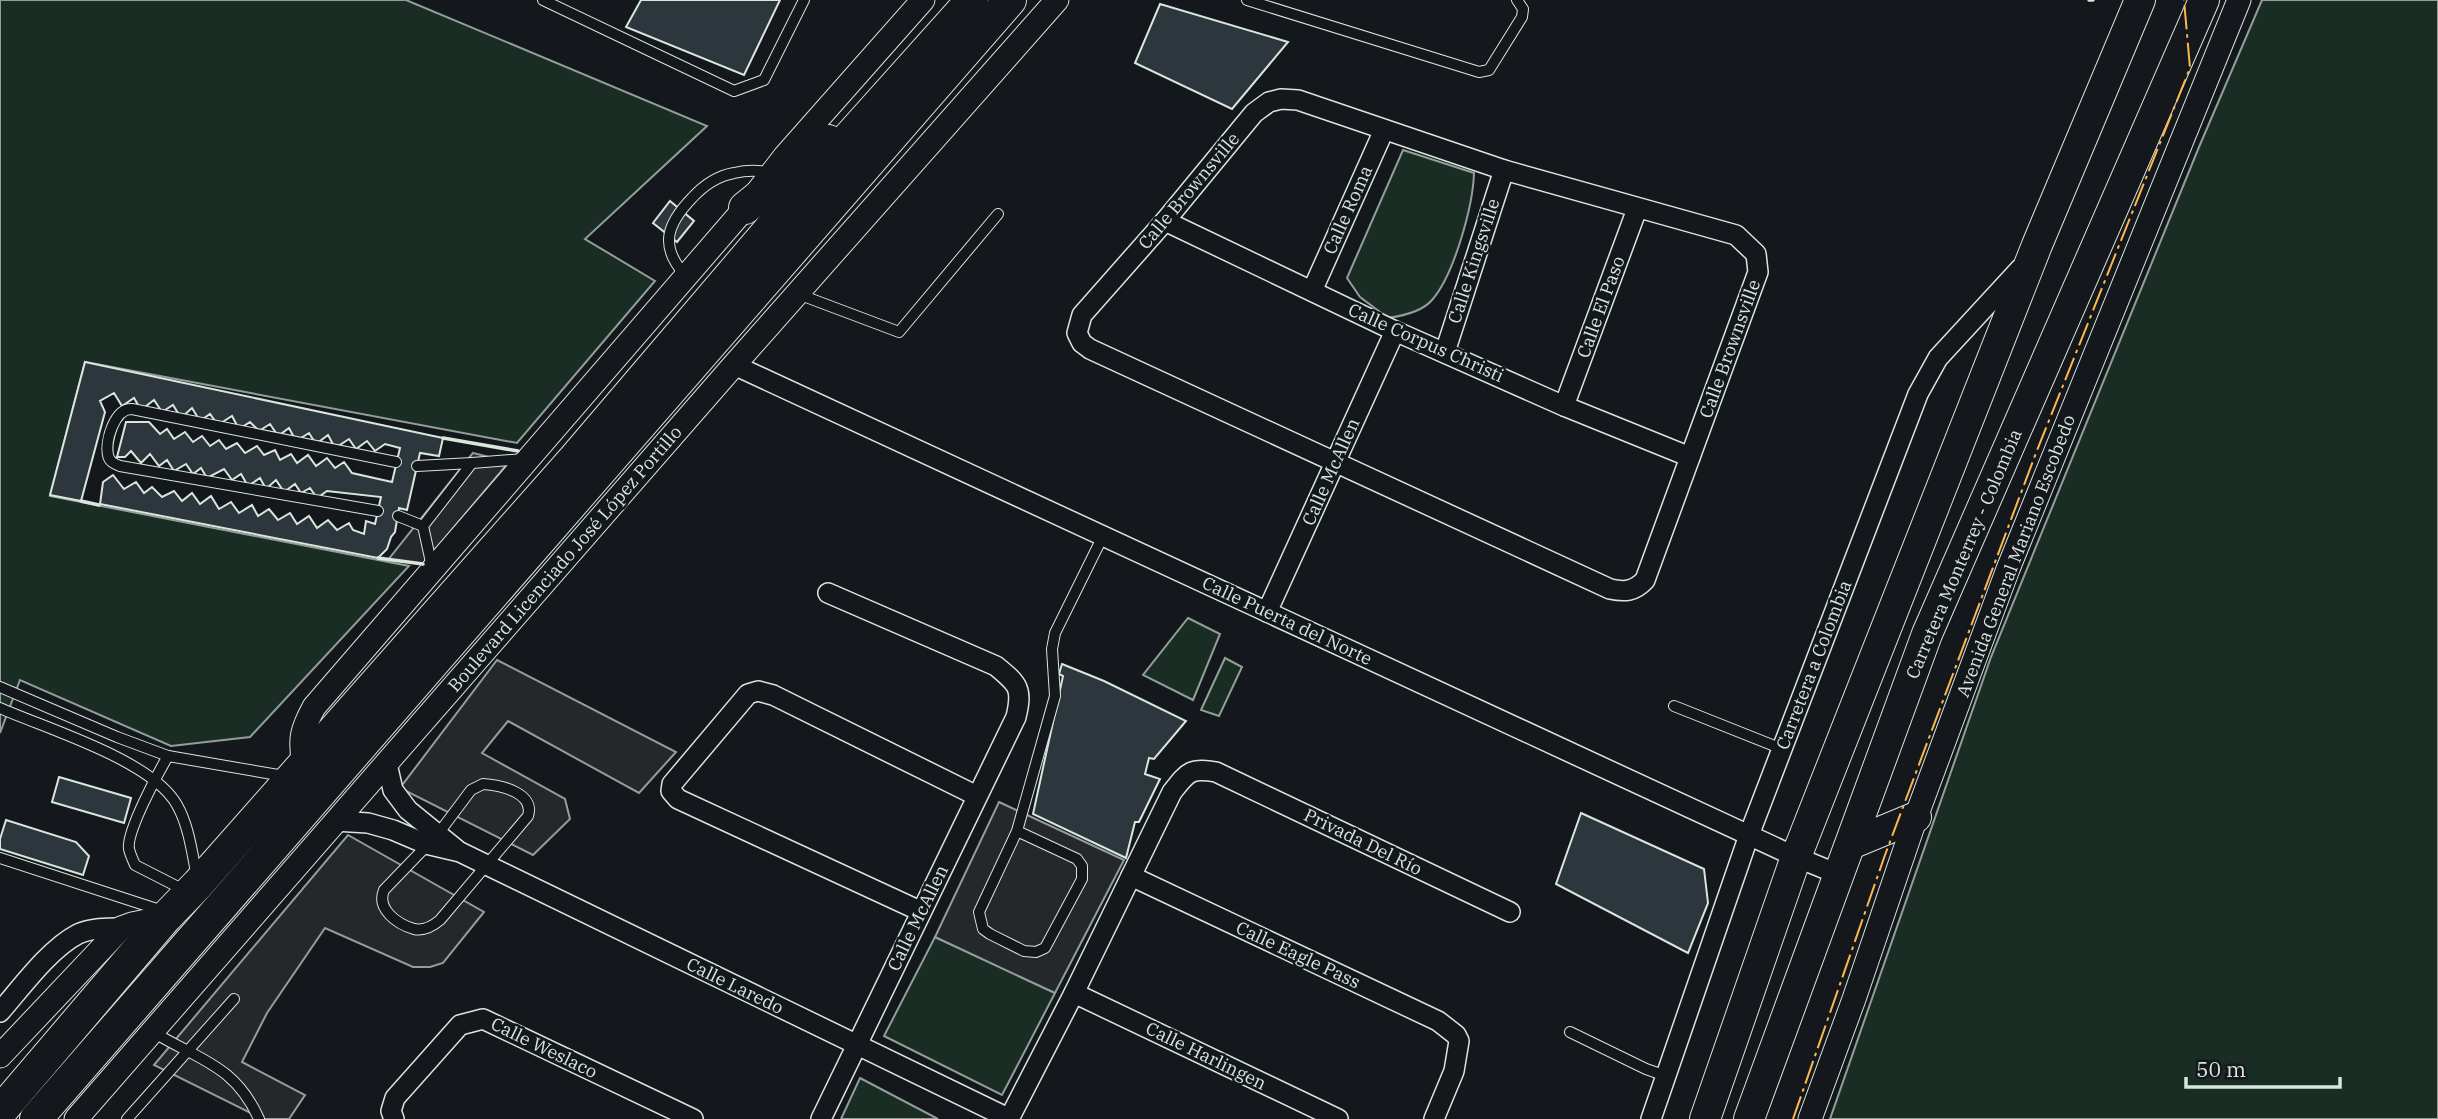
<svg xmlns="http://www.w3.org/2000/svg" width="2438" height="1119" viewBox="0 0 2438 1119" font-family="'IBM Plex Serif',serif">
<style>
.green{fill:#1a2d24;stroke:#939e99;stroke-width:2}
.parking{fill:#24282b;stroke:#939e99;stroke-width:2}
.building{fill:#2c363c;stroke:#d8e6dc;stroke-width:2}
.lines{fill:none;stroke-linecap:round;stroke-linejoin:round}
.service-casing{stroke:#d8e6dc;stroke-width:12}
.minor-casing{stroke:#d8e6dc;stroke-width:22}
.tertiary-casing{stroke:#d8e6dc;stroke-width:25}
.primary-casing{stroke:#d8e6dc;stroke-width:32}
.trunk-casing{stroke:#d8e6dc;stroke-width:34}
.service{stroke:#14181c;stroke-width:10}
.minor{stroke:#14181c;stroke-width:19}
.tertiary{stroke:#14181c;stroke-width:23}
.primary{stroke:#14181c;stroke-width:30}
.trunk{stroke:#14181c;stroke-width:32}
.wall{stroke:#d8e6dc;stroke-width:3.5}
.power{stroke:#ffb74d;stroke-width:2;stroke-dasharray:24 5 3.5 5;stroke-linecap:butt}
.labels{text-anchor:middle;stroke-width:5;stroke-linejoin:round;paint-order:stroke}
.street-label{font-size:18px;fill:#d8e6dc;stroke:#14181c}
</style>
<rect width="100%" height="100%" fill="#14181c"/>
<g class="green">
<polygon points="0,0 406,0 707,126 585,239 655,281 517,443 85,362 50,496 409,566 250,737 171,746 20,680 0,733"/>
<polygon points="2262,0 2438,0 2438,1119 1830,1119 1991,657 2199,147"/>
<path d="M1403,150L1474,173C1473,206 1454,275 1432,300C1422,312 1402,316 1388,318L1360,297L1347,278Z"/>
<polygon points="1188,618 1220,634 1193,700 1143,675"/>
<polygon points="1225,658 1242,667 1219,716 1201,710"/>
<polygon points="935,937 1055,993 1002,1095 884,1036"/>
<polygon points="860,1078 938,1119 841,1119"/>
</g>
<g class="parking">
<polygon points="473,453 509,462 423,564 388,560"/>
<polygon points="497,660 676,752 639,793 508,721 482,753 565,799 570,819 533,855 400,788"/>
<polygon points="999,802 1124,860 1055,993 935,937"/>
<polygon points="348,835 484,912 443,963 430,967 413,967 325,928 267,1013 242,1062 305,1095 289,1119 263,1119 154,1065"/>
</g>
<g class="building">
<polygon points="641,0 780,0 744,75 626,27"/>
<polygon points="1160,4 1288,42 1232,109 1135,63"/>
<polygon points="670,201 694,221 677,242 653,223"/>
<polygon points="85,362 443,438 439,456 420,453 407,510 399,508 395,532 391,537 387,549 378,558 100,504 103,482 113,475 124,489 136,482 144,493 152,487 162,497 174,491 182,501 192,493 200,504 211,496 219,509 231,502 239,513 252,505 258,516 269,509 278,520 290,513 297,524 309,516 317,528 328,520 337,530 349,523 353,530 364,534 366,521 375,524 381,497 327,491 317,498 310,488 301,493 295,484 284,492 276,480 266,489 260,478 248,486 241,474 232,480 224,469 207,478 201,468 193,474 186,464 174,471 167,460 159,466 150,454 141,463 131,451 125,457 117,457 126,422 149,422 160,434 167,429 174,439 185,432 193,442 202,436 210,446 219,440 226,449 237,443 245,453 257,446 264,455 275,450 280,460 291,454 297,463 308,455 316,466 327,458 335,468 344,462 352,473 392,482 400,448 385,444 375,451 367,441 356,449 349,439 335,448 328,435 316,444 309,433 296,441 289,428 278,436 270,424 259,431 250,422 239,429 232,416 218,425 210,414 200,421 192,408 181,418 173,405 162,412 154,400 141,410 134,398 122,406 114,393 100,401 105,412 81,501 50,495"/>
<polygon points="1062,664 1104,681 1186,721 1154,759 1149,758 1145,774 1160,779 1139,822 1135,822 1126,858 1033,814 1063,676 1059,674"/>
<polygon points="59,777 131,798 124,823 52,802"/>
<polygon points="1581,813 1704,869 1708,903 1688,953 1556,884"/>
<polygon points="6,820 76,842 89,856 83,875 0,849 0,839"/>
</g>
<g class="lines">
<g class="service-casing">
<g id="service">
<polyline points="543,0 734,91 764,80 804,0"/>
<polyline points="1247,0 1479,72 1489,70 1522,17 1523,9 1517,0"/>
<path d="M685,275C659,246 667,224 692,198C703,186 717,176 734,173C747,170 759,170 772,173"/>
<polyline points="798,294 899,332 998,214"/>
<polyline points="417,466 472,463"/>
<path d="M378,511L120,466C115,464 109,462 108,455C105,440 115,408 132,409L396,462"/>
<polyline points="398,516 423,526"/>
<polyline points="432,567 423,526 472,463 524,459"/>
<polyline points="0,687 117,737 168,756 284,776"/>
<polyline points="1674,706 1782,749"/>
<path d="M0,708C47,729 152,760 177,805C189,826 192,853 197,877"/>
<path d="M168,756C158,773 126,832 129,849C130,854 133,860 135,865L184,890"/>
<path d="M483,784C501,785 535,793 528,816L440,920C433,926 424,931 414,929C397,924 376,909 384,890L438,834L471,790Z"/>
<polyline points="1017,831 1077,859 1082,866 1082,879 1045,948 1036,952 1024,951 990,934 983,929 979,912 1017,831 1055,696 1052,649 1055,633 1103,536"/>
<polyline points="0,858 163,911"/>
<path d="M153,1032C199,1060 235,1065 259,1119"/>
<polyline points="1570,1032 1646,1069 1666,1076"/>
<polyline points="127,1119 234,999"/>
</g>
</g>
<g class="minor-casing">
<g id="minor">
<path d="M1281,99L1298,100L1504,170L1736,235L1756,254L1758,272L1645,580C1634,592 1624,592 1610,589L1090,349L1082,343L1077,333L1082,315L1165,221L1254,113L1269,102Z"/>
<polyline points="1165,221 1395,331 1564,406 1690,457"/>
<polyline points="1312,291 1384,130"/>
<polyline points="1445,352 1504,170"/>
<polyline points="734,365 1796,857 1840,875"/>
<polyline points="1564,406 1637,209"/>
<polyline points="1267,612 1395,331"/>
<polyline points="387,764 393,790 408,810 456,849"/>
<polyline points="335,821 368,823 393,830 426,844 460,852 1010,1119"/>
<polyline points="1131,876 1438,1021 1456,1035 1459,1041 1454,1071 1434,1119"/>
<polyline points="920,911 678,799 671,791 672,784 748,694 758,691 773,695 977,796"/>
<polyline points="1074,993 1338,1119"/>
<path d="M0,1012C21,988 49,949 78,934C91,928 107,928 121,928"/>
<polyline points="394,1119 391,1111 395,1098 460,1025 483,1019 693,1119"/>
<path d="M821,1119L1016,717C1023,688 1018,684 996,666L828,593"/>
<path d="M1009,1119L1074,993L1172,792C1187,773 1190,767 1216,772L1510,912"/>
<polyline points="1651,1119 1749,835 1918,394 1938,358 2020,269"/>
</g>
</g>
<g class="tertiary-casing">
<g id="tertiary">
<path d="M304,764C299,739 302,729 314,707L745,208L785,156L923,0"/>
<polyline points="0,1056 121,928 132,924 166,917"/>
<polyline points="76,1119 734,365 1057,0"/>
<polyline points="1810,1119 1854,999 1916,817 2008,569 2239,0"/>
</g>
</g>
<g class="primary-casing">
<g id="primary">
<polyline points="1851,844 1916,817"/>
<polyline points="1705,1119 1796,857 2037,245 2140,0"/>
<polyline points="1749,1119 1927,634 2204,0"/>
</g>
</g>
<g class="trunk-casing">
<g id="trunk">
<polyline points="745,208 828,141"/>
<polyline points="0,1112 166,917 198,884 574,459 835,153 972,0"/>
<polyline points="36,1119 1010,0"/>
</g>
</g>
<use href="#service" class="service"/>
<use href="#minor" class="minor"/>
<use href="#tertiary" class="tertiary"/>
<use href="#primary" class="primary"/>
<use href="#trunk" class="trunk"/>
<g class="wall">
<polyline points="2089,0 2093,0"/>
<polyline points="443,438 518,451"/>
<polyline points="81,501 99,505"/>
<polyline points="378,558 423,564"/>
</g>
<polyline class="power" points="1793,1119 1885,855 2036,453 2190,68 2184,0"/>
</g>
<g class="labels">
<g class="street-label">
<text transform="translate(1189 191) rotate(-50)" y="6">Calle Brownsville</text>
<text transform="translate(1348 210) rotate(-66)" y="6">Calle Roma</text>
<text transform="translate(1474 261) rotate(-72)" y="6">Calle Kingsville</text>
<text transform="translate(1601 307) rotate(-70)" y="6">Calle El Paso</text>
<text transform="translate(1426 343) rotate(24)" y="6">Calle Corpus Christi</text>
<text transform="translate(1730 349) rotate(-70)" y="6">Calle Brownsville</text>
<text transform="translate(1331 472) rotate(-66)" y="6">Calle McAllen</text>
<text transform="translate(1964 554) rotate(-67)" y="6">Carretera Monterrey - Colombia</text>
<text transform="translate(2016 556) rotate(-69)" y="6">Avenida General Mariano Escobedo</text>
<text transform="translate(565 559) rotate(-49)" y="6">Boulevard Licenciado José López Portillo</text>
<text transform="translate(1287 621) rotate(25)" y="6">Calle Puerta del Norte</text>
<text transform="translate(1814 665) rotate(-69)" y="6">Carretera a Colombia</text>
<text transform="translate(1363 842) rotate(26)" y="6">Privada Del Río</text>
<text transform="translate(918 918) rotate(-64)" y="6">Calle McAllen</text>
<text transform="translate(1298 955) rotate(25)" y="6">Calle Eagle Pass</text>
<text transform="translate(735 986) rotate(26)" y="6">Calle Laredo</text>
<text transform="translate(544 1048) rotate(26)" y="6">Calle Weslaco</text>
<text transform="translate(1206 1056) rotate(26)" y="6">Calle Harlingen</text>
</g>
</g>
<path d="M2186 1077v10h154v-10" fill="none" stroke="#d8e6dc" stroke-width="3.5"/>
<text x="2196" y="1077" font-size="21" fill="#d8e6dc" stroke="#14181c" stroke-width="5" paint-order="stroke">50 m</text>
</svg>
